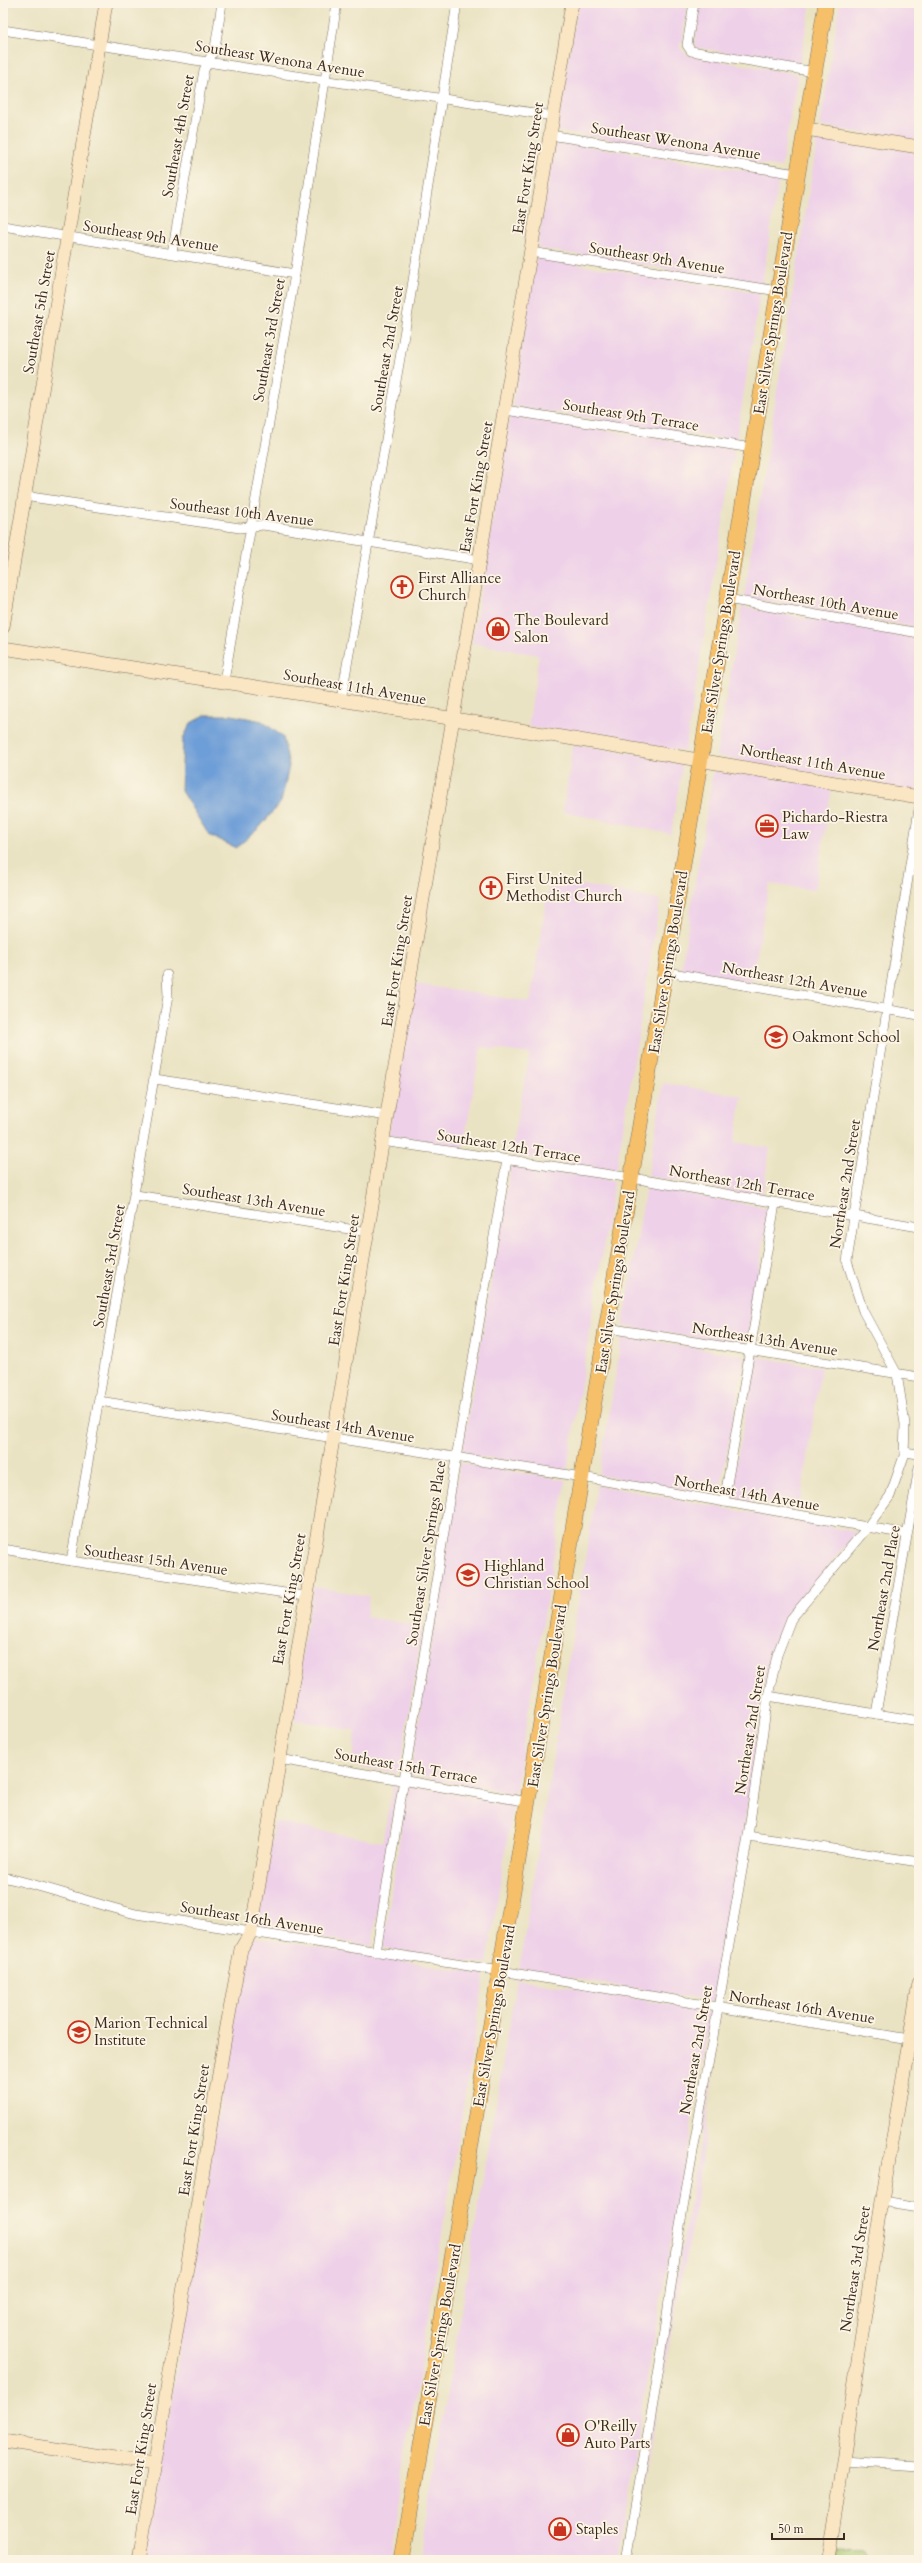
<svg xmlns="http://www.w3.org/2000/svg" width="922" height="2563" viewBox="0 0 922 2563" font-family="Cardo,serif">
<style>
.built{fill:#eed0e8}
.green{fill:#accd75;stroke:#747c4a}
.water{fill:#6e9ed7;stroke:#54647a}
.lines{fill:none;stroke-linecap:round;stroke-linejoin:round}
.street-casing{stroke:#786b58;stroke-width:10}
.secondary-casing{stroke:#786b58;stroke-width:14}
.primary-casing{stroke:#786b58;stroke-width:16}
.street{stroke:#fff;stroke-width:9}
.secondary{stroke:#fbe6c4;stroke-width:13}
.primary{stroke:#f6c06b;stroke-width:15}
.labels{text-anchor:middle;stroke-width:3.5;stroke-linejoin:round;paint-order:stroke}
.street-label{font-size:15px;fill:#3b2a1e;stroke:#fcf5e5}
.poi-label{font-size:15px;fill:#3b2a1e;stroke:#fcf5e5;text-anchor:start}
</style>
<rect width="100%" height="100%" fill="#fcf5e5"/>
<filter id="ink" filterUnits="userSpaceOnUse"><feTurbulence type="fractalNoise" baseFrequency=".025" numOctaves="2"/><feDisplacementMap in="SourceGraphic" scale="8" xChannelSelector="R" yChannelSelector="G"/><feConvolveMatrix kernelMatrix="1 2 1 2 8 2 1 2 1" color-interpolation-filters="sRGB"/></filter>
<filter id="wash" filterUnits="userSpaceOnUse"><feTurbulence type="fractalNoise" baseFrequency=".012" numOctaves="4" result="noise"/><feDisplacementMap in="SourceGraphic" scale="16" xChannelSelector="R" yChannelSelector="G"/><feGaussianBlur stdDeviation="0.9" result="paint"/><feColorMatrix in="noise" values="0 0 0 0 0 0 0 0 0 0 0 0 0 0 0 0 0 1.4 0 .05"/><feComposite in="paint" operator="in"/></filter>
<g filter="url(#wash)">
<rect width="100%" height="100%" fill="#eae3c3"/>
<g class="built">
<polygon points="578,3 688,3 682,42 679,43 681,49 686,54 690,56 798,74 781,167 556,131"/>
<polygon points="700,3 811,3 799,65 694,47"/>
<polygon points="840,3 919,3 919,142 820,126"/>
<polygon points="818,136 919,152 919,628 744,597"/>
<polygon points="555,141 779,176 762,284 537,248"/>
<polygon points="536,258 760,293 736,441 512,406"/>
<polygon points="510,416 735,450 685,751 528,727 539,655 472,643"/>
<polygon points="742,607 919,638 919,775 916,792 716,756"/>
<polygon points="573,744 683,761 671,834 563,812"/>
<polygon points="714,766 832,787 815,890 769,884 752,982 681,970"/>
<polygon points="550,879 660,900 616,1171 510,1155 530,1054 481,1047 463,1148 389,1134 415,984 530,1002"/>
<polygon points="663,1083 742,1096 735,1142 770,1148 762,1197 648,1176"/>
<polygon points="511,1165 614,1181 567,1470 462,1454"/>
<polygon points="646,1186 769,1208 746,1346 623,1326"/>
<polygon points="622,1336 745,1356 719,1496 599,1475"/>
<polygon points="756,1357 821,1367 799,1511 730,1498"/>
<polygon points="460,1463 566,1480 515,1794 410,1775"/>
<polygon points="597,1485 857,1532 786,1616 772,1654 763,1690 743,1835 713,2002 519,1969"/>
<polygon points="313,1587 369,1596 366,1617 422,1626 426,1606 399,1773 352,1766 356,1731 291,1719"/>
<polygon points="394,1782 398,1783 372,1946 257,1928 274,1822 382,1842"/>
<polygon points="408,1785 513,1804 487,1964 383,1948"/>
<polygon points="254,1937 485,1974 388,2560 145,2560 231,2037 246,1951"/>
<polygon points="517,1979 711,2011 616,2560 419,2560"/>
<polygon points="717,2046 697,2197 628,2560"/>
</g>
<polygon class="green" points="836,2546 863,2547 871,2560 834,2560"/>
<polygon class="water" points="205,715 232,715 262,721 283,737 289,766 281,802 259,828 236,848 209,835 181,791 183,739 191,723"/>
</g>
<g filter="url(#ink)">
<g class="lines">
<g class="street-casing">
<g id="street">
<polyline points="694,3 687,45 691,51 815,72"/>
<polyline points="3,30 553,116"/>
<polyline points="550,135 797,174"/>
<polyline points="3,226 295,274"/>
<polyline points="531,252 778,291"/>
<polyline points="172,253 204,70 215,48 222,3"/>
<polyline points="505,410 752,448"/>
<polyline points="24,496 240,528 263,525 480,560"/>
<polyline points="727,599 919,633"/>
<polyline points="224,681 295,274 337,3"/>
<polyline points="341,700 409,306 457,3"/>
<polyline points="666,972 919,1015"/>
<polyline points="155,1079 387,1116"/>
<polyline points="382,1141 632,1178 919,1227"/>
<polyline points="136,1195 368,1232"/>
<polyline points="607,1328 919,1377"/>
<polyline points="99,1401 582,1477 907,1534"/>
<polyline points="904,1452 919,1454"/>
<polyline points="724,1502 775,1204"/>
<polyline points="3,1549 71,1561 305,1596"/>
<polyline points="71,1561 168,996 167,975"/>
<polyline points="768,1696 919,1721"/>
<polyline points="876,1714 919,1467"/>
<polyline points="279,1759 529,1802"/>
<polyline points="748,1836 919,1862"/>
<path d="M3,1877C48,1887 91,1903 136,1914L501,1971L909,2039"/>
<polyline points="376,1952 456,1458 507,1160"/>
<polyline points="882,2201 919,2207"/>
<polyline points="842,2461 919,2466"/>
<polyline points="626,2560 662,2351 677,2243 748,1836 768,1696 777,1655 791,1619 866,1529 890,1496 904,1456 905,1424 897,1374 863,1311 847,1261 919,809"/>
</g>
</g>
<g class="secondary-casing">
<g id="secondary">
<polyline points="806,129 919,147"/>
<polyline points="3,627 106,3"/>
<polyline points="3,648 341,700 919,797"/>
<polyline points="3,2441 154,2464"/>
<polyline points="139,2560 225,2037 241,1949 251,1932 572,3"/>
<polyline points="828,2560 882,2201 919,1983"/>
</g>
</g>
<g class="primary-casing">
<polyline id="primary" points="402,2560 826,3"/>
</g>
<use href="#street" class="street"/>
<use href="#secondary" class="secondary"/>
<use href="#primary" class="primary"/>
</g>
</g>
<defs>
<g id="church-ring" transform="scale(1.15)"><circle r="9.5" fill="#fcf5e5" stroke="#c8321e" stroke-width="1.5"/><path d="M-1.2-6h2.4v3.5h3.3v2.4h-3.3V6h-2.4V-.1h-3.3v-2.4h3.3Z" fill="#c8321e"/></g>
<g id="shop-ring" transform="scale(1.15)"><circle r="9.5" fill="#fcf5e5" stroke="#c8321e" stroke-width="1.5"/><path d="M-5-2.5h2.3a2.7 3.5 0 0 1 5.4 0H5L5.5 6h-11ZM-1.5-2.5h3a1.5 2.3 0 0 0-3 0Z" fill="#c8321e"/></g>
<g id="office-ring" transform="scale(1.15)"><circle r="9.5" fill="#fcf5e5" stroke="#c8321e" stroke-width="1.5"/><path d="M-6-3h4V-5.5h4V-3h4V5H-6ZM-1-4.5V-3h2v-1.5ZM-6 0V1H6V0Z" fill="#c8321e"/></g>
<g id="school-ring" transform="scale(1.15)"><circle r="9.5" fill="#fcf5e5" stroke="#c8321e" stroke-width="1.5"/><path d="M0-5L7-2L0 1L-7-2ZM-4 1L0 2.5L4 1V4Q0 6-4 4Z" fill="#c8321e"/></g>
</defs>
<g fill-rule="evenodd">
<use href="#church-ring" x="402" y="587"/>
<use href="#shop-ring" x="498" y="629"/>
<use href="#office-ring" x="767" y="826"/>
<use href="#church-ring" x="491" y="888"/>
<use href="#school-ring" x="776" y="1037"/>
<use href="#school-ring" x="468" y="1575"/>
<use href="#school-ring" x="79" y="2032"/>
<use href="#shop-ring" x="568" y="2435"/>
<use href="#shop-ring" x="560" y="2529"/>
</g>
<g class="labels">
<g class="street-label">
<text transform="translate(280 59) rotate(9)" y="5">Southeast Wenona Avenue</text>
<text transform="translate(178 136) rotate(-80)" y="5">Southeast 4th Street</text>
<text transform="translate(676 141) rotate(9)" y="5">Southeast Wenona Avenue</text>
<text transform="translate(528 168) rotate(-81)" y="5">East Fort King Street</text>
<text transform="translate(151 236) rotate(9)" y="5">Southeast 9th Avenue</text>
<text transform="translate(657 258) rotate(9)" y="5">Southeast 9th Avenue</text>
<text transform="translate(39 312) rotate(-80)" y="5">Southeast 5th Street</text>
<text transform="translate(773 323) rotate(-81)" y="5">East Silver Springs Boulevard</text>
<text transform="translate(269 340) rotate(-80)" y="5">Southeast 3rd Street</text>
<text transform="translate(387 349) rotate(-80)" y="5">Southeast 2nd Street</text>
<text transform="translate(631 415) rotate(9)" y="5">Southeast 9th Terrace</text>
<text transform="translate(476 487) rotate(-80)" y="5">East Fort King Street</text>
<text transform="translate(242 512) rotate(7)" y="5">Southeast 10th Avenue</text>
<text transform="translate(826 602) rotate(10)" y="5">Northeast 10th Avenue</text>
<text transform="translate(721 642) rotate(-81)" y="5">East Silver Springs Boulevard</text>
<text transform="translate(355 687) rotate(10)" y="5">Southeast 11th Avenue</text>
<text transform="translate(813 762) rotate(10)" y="5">Northeast 11th Avenue</text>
<text transform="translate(397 961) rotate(-81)" y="5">East Fort King Street</text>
<text transform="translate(668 962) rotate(-81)" y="5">East Silver Springs Boulevard</text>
<text transform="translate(795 980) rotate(10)" y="5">Northeast 12th Avenue</text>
<text transform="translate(509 1146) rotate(9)" y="5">Southeast 12th Terrace</text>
<text transform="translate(742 1183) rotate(10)" y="5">Northeast 12th Terrace</text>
<text transform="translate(845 1184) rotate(-81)" y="5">Northeast 2nd Street</text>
<text transform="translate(254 1200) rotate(9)" y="5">Southeast 13th Avenue</text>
<text transform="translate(109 1266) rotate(-80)" y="5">Southeast 3rd Street</text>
<text transform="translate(344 1280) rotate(-81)" y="5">East Fort King Street</text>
<text transform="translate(615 1282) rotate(-81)" y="5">East Silver Springs Boulevard</text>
<text transform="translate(765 1339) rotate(9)" y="5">Northeast 13th Avenue</text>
<text transform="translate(343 1426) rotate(9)" y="5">Southeast 14th Avenue</text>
<text transform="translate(747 1493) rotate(10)" y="5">Northeast 14th Avenue</text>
<text transform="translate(426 1553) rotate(-81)" y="5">Southeast Silver Springs Place</text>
<text transform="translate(156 1560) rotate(8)" y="5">Southeast 15th Avenue</text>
<text transform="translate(884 1588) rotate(-80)" y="5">Northeast 2nd Place</text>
<text transform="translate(289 1599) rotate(-80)" y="5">East Fort King Street</text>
<text transform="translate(547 1696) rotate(-81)" y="5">East Silver Springs Boulevard</text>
<text transform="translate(750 1730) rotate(-81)" y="5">Northeast 2nd Street</text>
<text transform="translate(406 1766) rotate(10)" y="5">Southeast 15th Terrace</text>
<text transform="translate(252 1918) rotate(9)" y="5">Southeast 16th Avenue</text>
<text transform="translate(802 2007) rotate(9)" y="5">Northeast 16th Avenue</text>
<text transform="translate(494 2016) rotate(-80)" y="5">East Silver Springs Boulevard</text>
<text transform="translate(696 2050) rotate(-80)" y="5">Northeast 2nd Street</text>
<text transform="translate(194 2130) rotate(-81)" y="5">East Fort King Street</text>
<text transform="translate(855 2269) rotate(-81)" y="5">Northeast 3rd Street</text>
<text transform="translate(440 2335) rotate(-80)" y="5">East Silver Springs Boulevard</text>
<text transform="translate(141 2449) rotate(-81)" y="5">East Fort King Street</text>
</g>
<g class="poi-label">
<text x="418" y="583">First Alliance<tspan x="418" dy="17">Church</tspan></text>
<text x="514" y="625">The Boulevard<tspan x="514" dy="17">Salon</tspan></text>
<text x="782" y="822">Pichardo-Riestra<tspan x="782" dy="17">Law</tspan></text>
<text x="506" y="884">First United<tspan x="506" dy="17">Methodist Church</tspan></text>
<text x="792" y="1042">Oakmont School</text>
<text x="484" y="1571">Highland<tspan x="484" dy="17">Christian School</tspan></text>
<text x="94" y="2028">Marion Technical<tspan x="94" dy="17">Institute</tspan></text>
<text x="584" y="2431">O'Reilly<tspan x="584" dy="17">Auto Parts</tspan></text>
<text x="576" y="2534">Staples</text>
</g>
</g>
<rect width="922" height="2563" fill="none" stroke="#fcf5e5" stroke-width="16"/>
<path d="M772 2533v6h72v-6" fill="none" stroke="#3b2a1e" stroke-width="2"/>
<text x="778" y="2533" font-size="12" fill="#3b2a1e" stroke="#fcf5e5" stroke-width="3" paint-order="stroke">50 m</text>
</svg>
